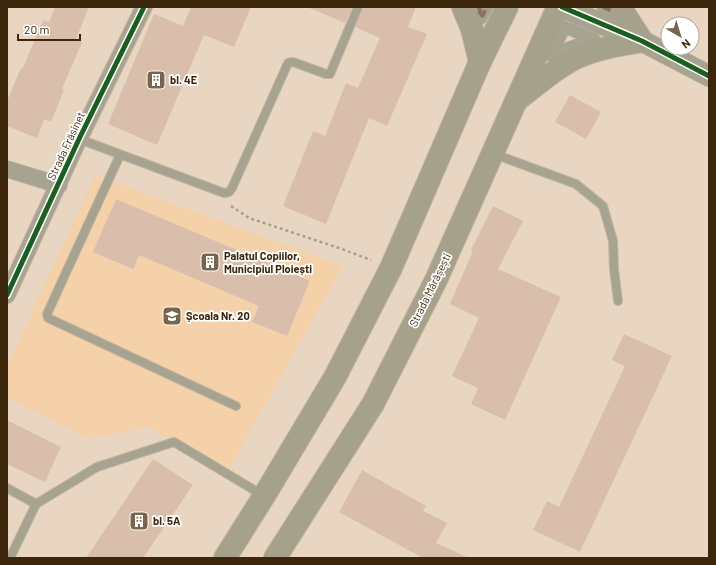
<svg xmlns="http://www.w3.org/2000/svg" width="716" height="565" viewBox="0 0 716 565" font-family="Barlow,sans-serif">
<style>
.built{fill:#f5d1aa}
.building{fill:#d9beab}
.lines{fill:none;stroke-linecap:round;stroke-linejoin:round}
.service-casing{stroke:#c3b3a1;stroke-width:10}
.pedestrian-casing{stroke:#c3b3a1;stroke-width:14}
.minor-casing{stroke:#c3b3a1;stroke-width:18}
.tertiary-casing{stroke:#c3b3a1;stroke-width:22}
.secondary-casing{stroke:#c3b3a1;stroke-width:24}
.path{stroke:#a6a08f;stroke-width:2.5;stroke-dasharray:3 3;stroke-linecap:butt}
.service{stroke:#a6a490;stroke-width:8}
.pedestrian{stroke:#a6a490;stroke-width:12}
.minor{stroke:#a6a490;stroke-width:16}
.tertiary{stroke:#a6a490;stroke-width:21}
.secondary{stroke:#a5a18a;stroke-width:22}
.quiet{stroke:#8d6e63;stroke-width:4;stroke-dasharray:8 4;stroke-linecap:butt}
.cycleway-casing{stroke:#fff;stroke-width:8}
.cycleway{stroke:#1b5e20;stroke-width:5}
.labels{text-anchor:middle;stroke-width:3.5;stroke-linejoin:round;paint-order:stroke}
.poi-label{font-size:11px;font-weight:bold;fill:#3c270c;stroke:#fff;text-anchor:start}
.street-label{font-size:11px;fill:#3c270c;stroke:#fff}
</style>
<rect width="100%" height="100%" fill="#e9d6c2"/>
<polygon class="built" points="95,175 343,266 226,474 149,427 89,439 7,398 7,366"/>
<g class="building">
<polygon points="55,7 89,7 76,39 82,42 62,89 64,90 51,122 44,119 37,138 7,126 7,101 21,68 23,68 43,20 49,22"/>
<polygon points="191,7 251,7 234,47 204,35 157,145 108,124 154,14 183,26"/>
<polygon points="307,7 352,7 345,23"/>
<polygon points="363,7 416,7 408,27 427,34 387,126 369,118 326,224 283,206 313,131 325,136 346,83 358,88 380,38 355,27"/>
<polygon points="570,95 601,112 586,139 555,122"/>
<polygon points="116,199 310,281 287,336 252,322 259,306 139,255 133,269 93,252"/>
<polygon points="493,206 523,221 498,269 561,297 505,420 471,404 478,388 452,376 479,318 450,304 473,251 471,250"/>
<polygon points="624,334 672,356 580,552 533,530 547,501 559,507 625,366 612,360"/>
<polygon points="7,420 61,447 45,482 7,464"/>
<polygon points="153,459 193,485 143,558 86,558"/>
<polygon points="362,470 426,506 423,511 447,523 436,543 469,558 423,558 339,512"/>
</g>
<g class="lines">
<g class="service-casing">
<g id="service">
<polyline points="79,139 224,193 229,192 232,188 288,63 293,62 326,74 330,74 358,7"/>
<polyline points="494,154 576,184 603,206 613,241 614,269 618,301"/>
<polyline points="120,155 47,314 48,318 236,406"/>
<polyline points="7,488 36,504 10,558"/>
<polyline points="36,504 97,467 174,442 264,496"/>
</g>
</g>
<g class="pedestrian-casing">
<g id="pedestrian">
<polyline points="479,7 481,18 487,7"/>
<polyline points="603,7 612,11"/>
<polygon points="565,27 594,39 550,55"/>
</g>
</g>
<g class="minor-casing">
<g id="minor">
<polyline points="7,169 59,185"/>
<polyline points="7,295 79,139 144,7"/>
</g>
</g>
<g class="tertiary-casing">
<polyline id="tertiary" points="562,7 642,41 709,76"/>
</g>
<g class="secondary-casing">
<g id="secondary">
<polyline points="463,7 472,29 480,62"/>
<path d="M518,99C537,85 555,68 576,58C597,48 620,45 642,41L620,7"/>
<polyline points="225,558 264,496 335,377 391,268 480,62 507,7"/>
<polyline points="275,558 373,404 436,280 558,7"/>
</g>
</g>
<polyline class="path" points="231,206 249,218 339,248 371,260"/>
<use href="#service" class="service"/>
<use href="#pedestrian" class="pedestrian"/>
<use href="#minor" class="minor"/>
<use href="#tertiary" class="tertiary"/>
<use href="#secondary" class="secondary"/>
<g class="quiet">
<polyline points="479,7 481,18 487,7"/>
<polyline points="603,7 612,11"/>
</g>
<g class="cycleway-casing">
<g id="cycleway">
<polyline points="562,7 642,41 709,76"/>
<polyline points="7,295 79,139 144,7"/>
</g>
</g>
<use href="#cycleway" class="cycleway"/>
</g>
<defs>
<g id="building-square" transform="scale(1)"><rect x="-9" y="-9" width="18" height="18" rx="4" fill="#79644c" stroke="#fff"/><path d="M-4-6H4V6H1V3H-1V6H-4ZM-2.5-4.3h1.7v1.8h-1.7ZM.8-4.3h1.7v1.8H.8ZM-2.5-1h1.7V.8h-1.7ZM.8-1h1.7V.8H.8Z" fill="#fff"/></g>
<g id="school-square" transform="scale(1)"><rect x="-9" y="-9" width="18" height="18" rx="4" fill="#79644c" stroke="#fff"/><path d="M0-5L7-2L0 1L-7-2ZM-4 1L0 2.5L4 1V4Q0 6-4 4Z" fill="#fff"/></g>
</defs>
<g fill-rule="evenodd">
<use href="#building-square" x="156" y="80"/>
<use href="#building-square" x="210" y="262"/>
<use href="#school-square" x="172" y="316"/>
<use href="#building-square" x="139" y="521"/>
</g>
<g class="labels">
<g class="poi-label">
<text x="170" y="84">bl. 4E</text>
<text x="224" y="260">Palatul Copiilor,<tspan x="224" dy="13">Municipiul Ploiești</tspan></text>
<text x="186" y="320">Școala Nr. 20</text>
<text x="153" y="525">bl. 5A</text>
</g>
<g class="street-label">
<text transform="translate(66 146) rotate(-65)" y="4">Strada Frăsinet</text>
<text transform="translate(430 290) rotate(-64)" y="4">Strada Mărășești</text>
</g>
</g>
<rect width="716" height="565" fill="none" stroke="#3c270c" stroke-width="16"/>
<g transform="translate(680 36) rotate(142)"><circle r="19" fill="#ffffff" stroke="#b1a99e"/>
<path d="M0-3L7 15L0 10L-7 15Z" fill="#79644c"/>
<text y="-6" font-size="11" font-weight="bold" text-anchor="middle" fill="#3c270c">N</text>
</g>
<path d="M18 34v6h62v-6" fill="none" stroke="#3c270c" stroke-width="2"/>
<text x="24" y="34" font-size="12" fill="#3c270c" stroke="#ffffff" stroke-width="3" paint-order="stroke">20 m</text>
</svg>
